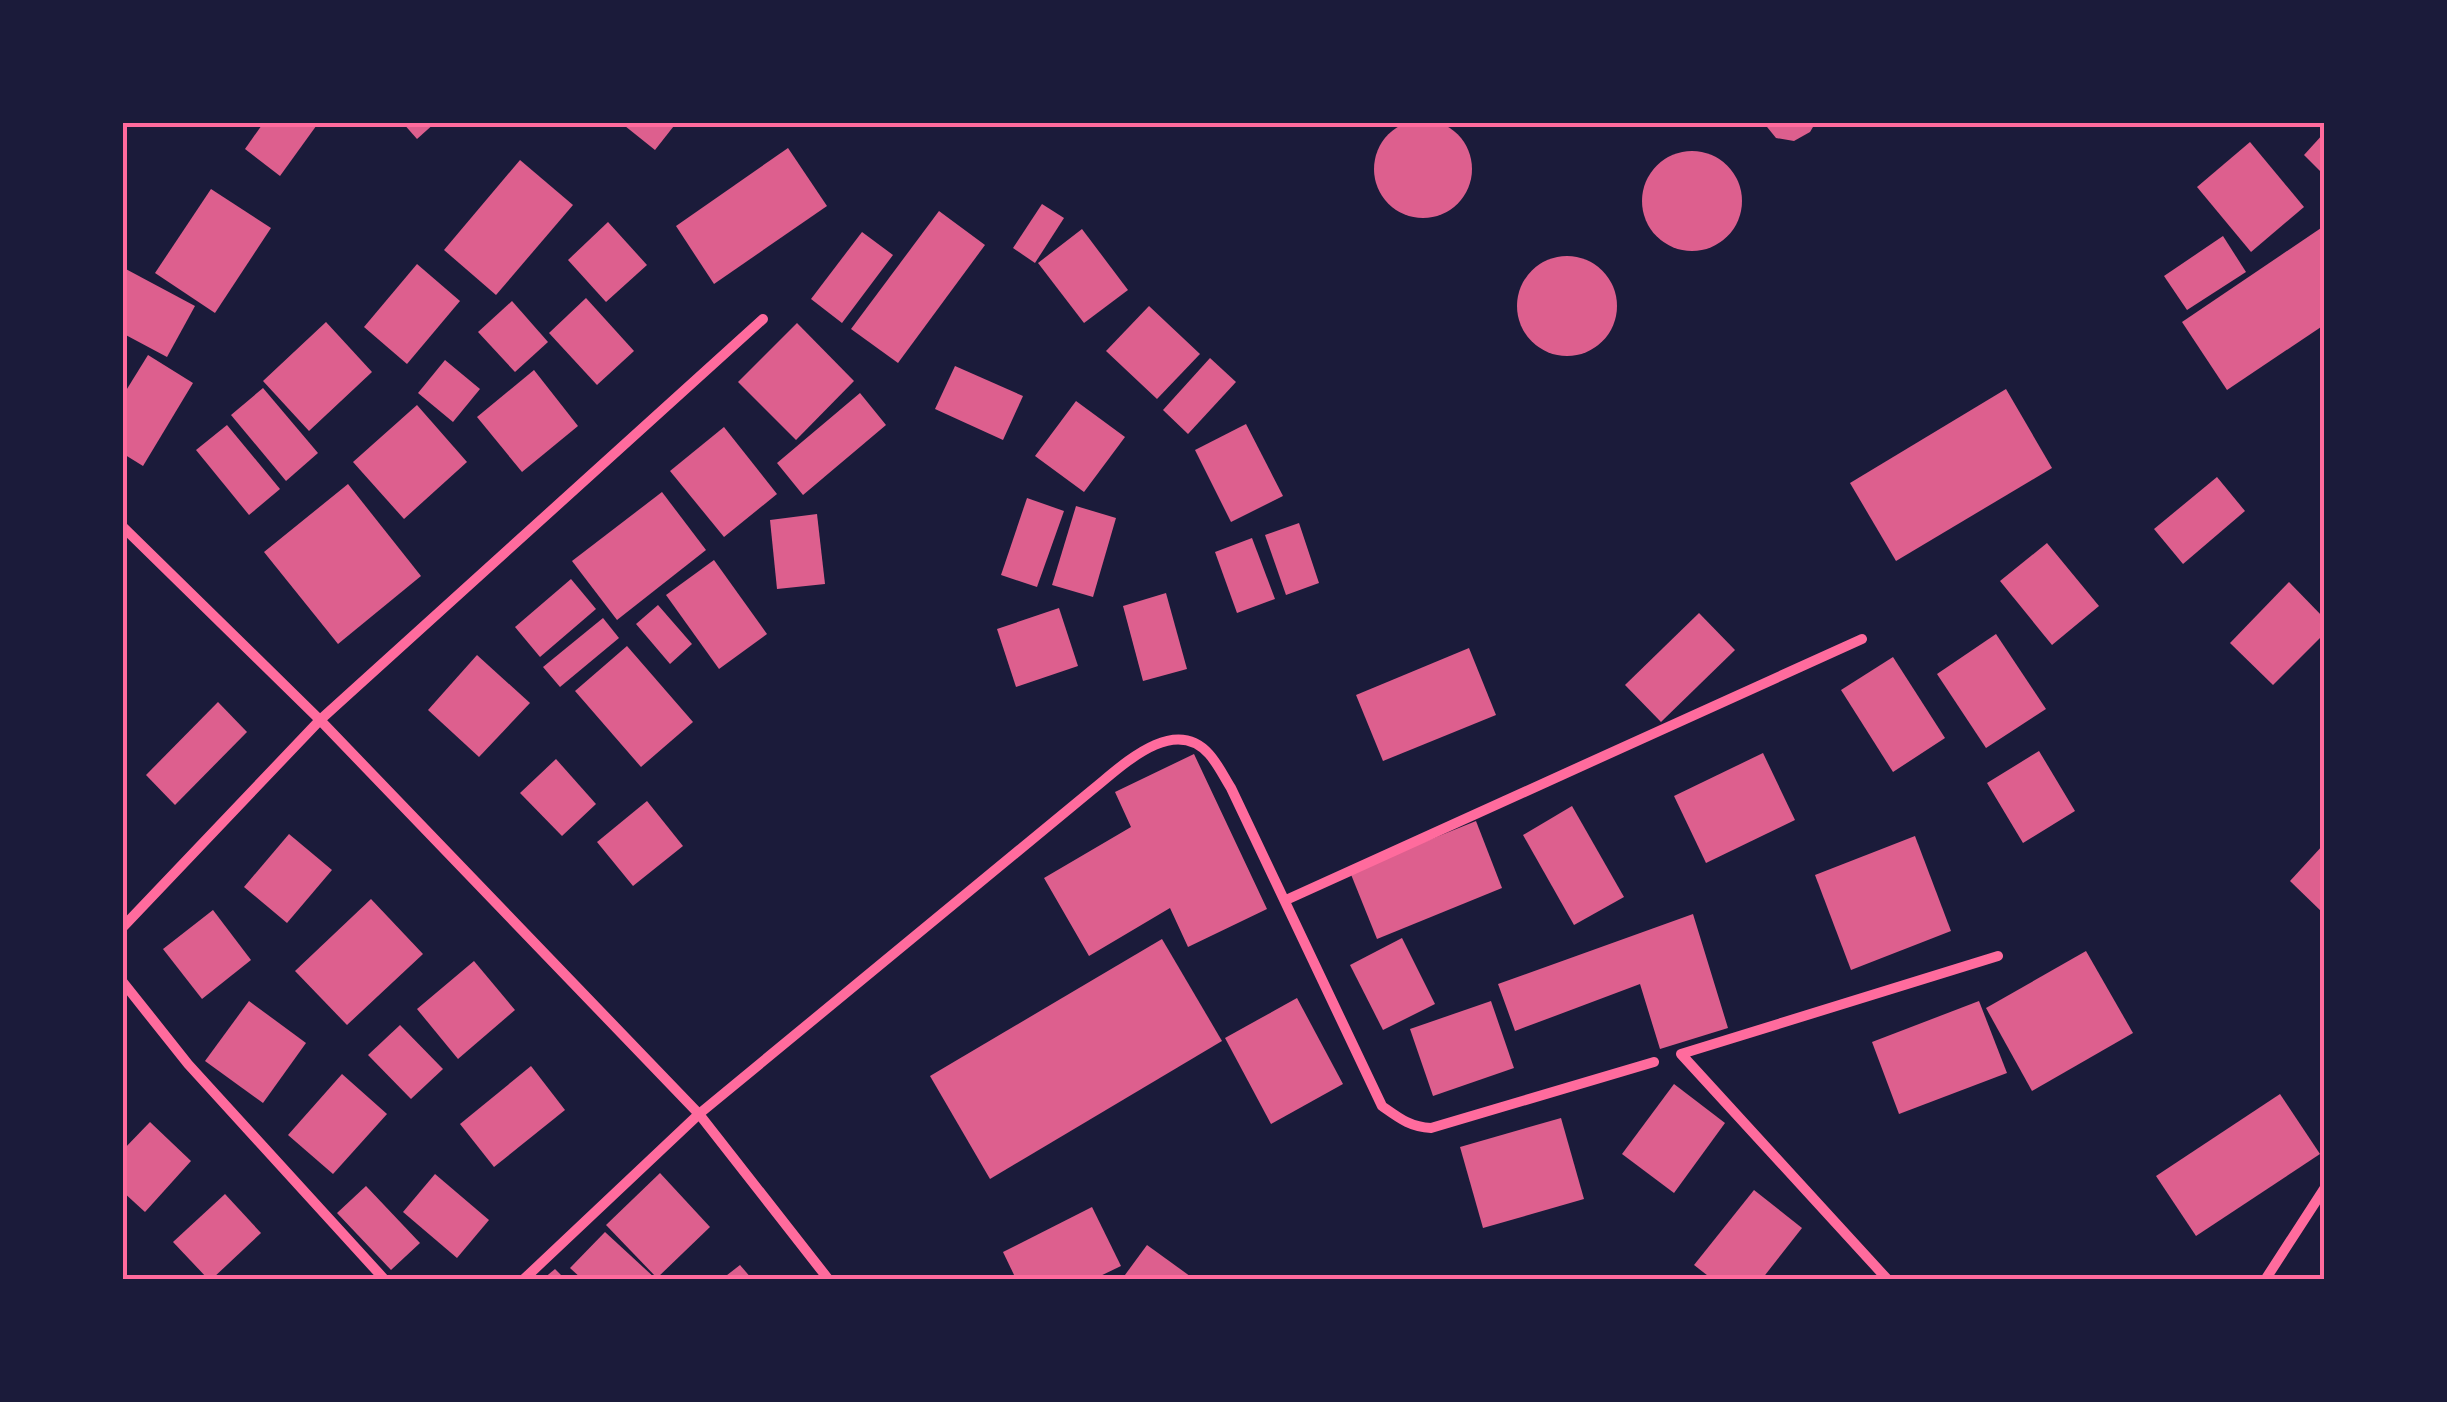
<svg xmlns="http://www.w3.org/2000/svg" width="2447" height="1402" viewBox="0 0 2447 1402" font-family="Lato,sans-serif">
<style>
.building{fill:#dd5f8e}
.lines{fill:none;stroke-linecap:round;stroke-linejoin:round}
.minor{stroke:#ff6b9d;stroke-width:10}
.neatline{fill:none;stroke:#ff6b9d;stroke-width:4}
</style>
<rect width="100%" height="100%" fill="#1b1b3a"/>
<g class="building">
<circle cx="1423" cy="169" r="49"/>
<polygon points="264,122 319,122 280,176 245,149"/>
<polygon points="402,122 436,122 417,139"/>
<polygon points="620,122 677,122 655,150"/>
<polygon points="1763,122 1816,122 1810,132 1794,141 1776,138"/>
<polygon points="2324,133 2324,175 2304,155"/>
<polygon points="2250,142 2304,207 2251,252 2197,187"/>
<polygon points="788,148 827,206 714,284 676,226"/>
<circle cx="1692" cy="201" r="50"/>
<polygon points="520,160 573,205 496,295 444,250"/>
<polygon points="211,189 271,228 215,313 155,273"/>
<polygon points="1042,204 1064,218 1035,263 1013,248"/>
<polygon points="939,211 985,245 898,363 851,329"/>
<polygon points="608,222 647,265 606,302 568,260"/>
<polygon points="2324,226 2324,325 2227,390 2182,322"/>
<polygon points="1082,229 1128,290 1084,323 1038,263"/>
<polygon points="862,232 893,255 842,323 811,299"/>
<polygon points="2223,236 2246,272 2187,310 2164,276"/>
<circle cx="1567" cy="306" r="50"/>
<polygon points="417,264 460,301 407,364 364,327"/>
<polygon points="122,267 195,306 167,357 122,333"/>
<polygon points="586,298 634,351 597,385 549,333"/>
<polygon points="512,301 548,342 515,372 478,332"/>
<polygon points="1149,306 1200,354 1157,399 1106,351"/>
<polygon points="326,322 372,372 309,431 263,381"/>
<polygon points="797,323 854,381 796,440 738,382"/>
<polygon points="148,355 193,383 143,466 122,453 122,397"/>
<polygon points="1210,358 1236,382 1188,434 1163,410"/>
<polygon points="445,360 480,389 453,422 418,393"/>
<polygon points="955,366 1023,396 1003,440 935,409"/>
<polygon points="534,370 578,426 522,472 477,417"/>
<polygon points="263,388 318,453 286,481 231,415"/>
<polygon points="2006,389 2052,468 1896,561 1850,483"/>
<polygon points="860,393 886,425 803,495 777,463"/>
<polygon points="1076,401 1125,437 1084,492 1035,456"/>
<polygon points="417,405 467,462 404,519 353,462"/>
<polygon points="1246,424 1283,496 1231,522 1195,450"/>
<polygon points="227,425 280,489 249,515 196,450"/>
<polygon points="724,427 777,494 724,537 670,471"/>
<polygon points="2217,477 2245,511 2183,564 2154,529"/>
<polygon points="348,484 421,576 338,644 264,552"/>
<polygon points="662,492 706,550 617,620 572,561"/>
<polygon points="1027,498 1064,511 1037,587 1001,575"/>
<polygon points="1076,506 1116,518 1093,597 1052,585"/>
<polygon points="817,514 825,584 777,589 770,520"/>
<polygon points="1299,523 1319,583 1286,595 1265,535"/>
<polygon points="1252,538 1275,599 1237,613 1215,552"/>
<polygon points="2047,543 2099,606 2052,645 2000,581"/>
<polygon points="714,560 767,634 719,669 666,595"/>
<polygon points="571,579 596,609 540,657 515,627"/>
<polygon points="2289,582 2324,618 2324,634 2273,685 2230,643"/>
<polygon points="1166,593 1187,669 1143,681 1123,606"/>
<polygon points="658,605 692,644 670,664 636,624"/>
<polygon points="1059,608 1078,666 1016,687 997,629"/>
<polygon points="1699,613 1735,650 1661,722 1625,685"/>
<polygon points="603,618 619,638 560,687 543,667"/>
<polygon points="1996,634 2046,709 1986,748 1937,674"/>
<polygon points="627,646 693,722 641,767 575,691"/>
<polygon points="1469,648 1496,715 1383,761 1356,695"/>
<polygon points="477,655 530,703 479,757 428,710"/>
<polygon points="1893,657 1945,738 1893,772 1841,690"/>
<polygon points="218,702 247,732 175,805 146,775"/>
<polygon points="2039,751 2075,811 2023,843 1987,783"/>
<polygon points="1763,753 1795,820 1706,863 1674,796"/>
<polygon points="1194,754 1267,909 1188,947 1170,908 1089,956 1044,878 1131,827 1115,792"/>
<polygon points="556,759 596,804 562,836 520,793"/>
<polygon points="647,801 683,846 633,886 597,842"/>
<polygon points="1572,806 1624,897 1574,925 1523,835"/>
<polygon points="1476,821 1502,888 1377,939 1350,872"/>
<polygon points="289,834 332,870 287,923 244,887"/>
<polygon points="1915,836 1951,931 1851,970 1815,875"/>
<polygon points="2324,844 2324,914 2290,881"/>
<polygon points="371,899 423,954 347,1025 295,971"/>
<polygon points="213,910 251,960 202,999 163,949"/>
<polygon points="1693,914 1728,1028 1660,1049 1640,984 1515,1031 1498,984"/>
<polygon points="1402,938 1435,1004 1383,1030 1350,965"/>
<polygon points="1162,939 1222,1041 990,1179 930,1076"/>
<polygon points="2086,951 2133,1033 2032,1091 1986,1008"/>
<polygon points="474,961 515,1010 458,1059 417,1009"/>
<polygon points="1297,998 1343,1084 1271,1124 1225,1038"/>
<polygon points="249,1001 306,1043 263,1103 205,1061"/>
<polygon points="1491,1001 1514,1068 1433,1096 1410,1029"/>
<polygon points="1979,1001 2007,1073 1899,1114 1872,1042"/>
<polygon points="400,1025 443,1069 411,1099 368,1055"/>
<polygon points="531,1066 565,1110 494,1167 460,1124"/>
<polygon points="342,1074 387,1114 333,1174 288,1135"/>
<polygon points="1674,1084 1725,1123 1674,1193 1622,1154"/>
<polygon points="2280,1094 2320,1154 2196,1236 2156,1176"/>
<polygon points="1561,1118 1584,1199 1483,1228 1460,1147"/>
<polygon points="150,1122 191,1161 145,1212 122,1191 122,1151"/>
<polygon points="660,1173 710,1227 657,1278 606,1225"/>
<polygon points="435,1174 489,1220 457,1258 403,1212"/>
<polygon points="366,1186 420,1243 391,1270 337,1213"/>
<polygon points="1754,1190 1802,1228 1762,1279 1712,1279 1694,1265"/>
<polygon points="225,1194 261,1233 212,1279 208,1279 173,1242"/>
<polygon points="1092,1207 1121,1266 1094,1279 1016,1279 1003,1252"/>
<polygon points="605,1232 656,1279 582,1279 570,1268"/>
<polygon points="1147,1245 1194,1279 1122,1279"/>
<polygon points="740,1265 752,1279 722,1279"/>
<polygon points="555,1269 565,1279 543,1279"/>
</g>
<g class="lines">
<g class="minor">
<polyline points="122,526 320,720 699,1114 829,1280"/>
<polyline points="1286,900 1862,639"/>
<polyline points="122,928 320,720 763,319"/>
<polyline points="122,981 188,1064 385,1280"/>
<path d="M523,1280L699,1114L1092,790C1121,767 1173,714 1209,754C1218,764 1224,777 1231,788L1382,1106C1399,1118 1410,1127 1431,1128L1654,1062"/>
<polyline points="1888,1280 1681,1054 1998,956"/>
<polyline points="2265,1280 2324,1189"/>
</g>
</g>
<rect width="2447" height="1402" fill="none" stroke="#1b1b3a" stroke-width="250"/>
<rect x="125" y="125" width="2197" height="1152" class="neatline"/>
</svg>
